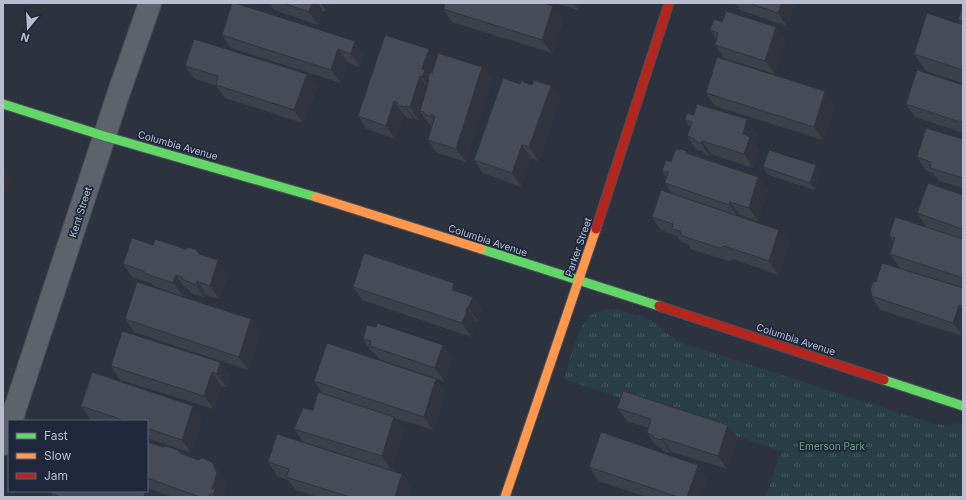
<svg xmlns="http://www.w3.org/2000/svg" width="966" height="500" viewBox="0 0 966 500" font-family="Inter,sans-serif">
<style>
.park{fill:url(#park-tufts)}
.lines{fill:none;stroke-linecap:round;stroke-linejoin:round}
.street-casing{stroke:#4a4e56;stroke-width:24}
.fast-casing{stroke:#4a4e56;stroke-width:11}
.slow-casing{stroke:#4a4e56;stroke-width:11}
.jam-casing{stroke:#4a4e56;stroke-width:11}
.street{stroke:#5e626b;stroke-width:22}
.fast{stroke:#63d668;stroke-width:9}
.slow{stroke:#ff974d;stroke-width:9}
.jam{stroke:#b3261e;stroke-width:9}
.wall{fill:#3c4049}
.shaded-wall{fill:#31343c}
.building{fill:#464b55;stroke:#31343c}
.labels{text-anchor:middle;stroke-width:3.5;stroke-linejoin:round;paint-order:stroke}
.street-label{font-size:10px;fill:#b8becf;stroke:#1e273b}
.park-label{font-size:10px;fill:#6da27e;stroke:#1e273b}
</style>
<defs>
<pattern id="park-tufts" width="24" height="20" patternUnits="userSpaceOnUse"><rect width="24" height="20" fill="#283e46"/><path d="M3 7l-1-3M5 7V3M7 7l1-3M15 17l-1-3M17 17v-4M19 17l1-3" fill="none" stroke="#455860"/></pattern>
</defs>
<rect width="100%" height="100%" fill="#2d333e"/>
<path class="park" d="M610,309L620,310L651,320L677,341L933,424L945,425L963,423V497H766L781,451L564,379C570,361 576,329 590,316C596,311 603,310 610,309Z"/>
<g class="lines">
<g class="street-casing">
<g id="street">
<polyline points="11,421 117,98 150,3"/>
<polyline points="3,444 9,426"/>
</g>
</g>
<g class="fast-casing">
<g id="fast">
<polyline points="3,104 104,136 316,197"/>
<polyline points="481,249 659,306"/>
<polyline points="884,380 963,406"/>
</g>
</g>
<g class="slow-casing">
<g id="slow">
<polyline points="316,197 481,249"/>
<polyline points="505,497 596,229"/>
</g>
</g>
<g class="jam-casing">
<g id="jam">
<polyline points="596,229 669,3"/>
<polyline points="659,306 884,380"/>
</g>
</g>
<use href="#street" class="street"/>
<use href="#fast" class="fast"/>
<use href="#slow" class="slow"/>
<use href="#jam" class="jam"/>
</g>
<g class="wall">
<polygon points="232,3 364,54 360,67 348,63 341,83 231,48 222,35"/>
<polygon points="269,3 333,3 332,4 329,3 326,11 323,11 318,25 274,10"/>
<polygon points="443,3 543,3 563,20 552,53 452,22 443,9 444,4"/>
<polygon points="555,3 580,3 578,10"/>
<polygon points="735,3 795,3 795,4 787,26 740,10"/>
<polygon points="963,3 963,83 926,71 914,54 961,24 958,20"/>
<polygon points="722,22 786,40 775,74 724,58 715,45 716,39 710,30"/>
<polygon points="436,59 482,67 492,80 466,162 437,153 428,140 432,126 431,125 429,124 421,113 419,120 415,119 414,120 407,118 405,115 404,115 395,139 367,129 358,116"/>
<polygon points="185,66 307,74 317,88 303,123 225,98 217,86 195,79"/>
<polygon points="963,85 963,133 915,117 906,104"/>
<polygon points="706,93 835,105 823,140 715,106"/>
<polygon points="560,99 538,161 531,158 521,187 483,173 474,160"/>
<polygon points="685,120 757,133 754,142 759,150 753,168 711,154 710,156 704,154 702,151 696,150 687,136 690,128"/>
<polygon points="963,139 963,188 939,181 933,173 926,170 917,157"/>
<polygon points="679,150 687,151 688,153 758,177 768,190 758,221 740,215 739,216 779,230 789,243 778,275 733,259 729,261 691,249 688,244 681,242 677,236 661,230 652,217 672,194 665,183 666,177 662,171 671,162"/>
<polygon points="763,167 821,172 815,190 768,175"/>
<polygon points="963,195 963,288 900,268 890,254 894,243 889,236 938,231 926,227 917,213"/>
<polygon points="153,245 185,249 197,250 200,254 228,274 219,299 206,295 205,298 191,293 188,289 185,288 183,296 153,286 151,283 132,277 123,264"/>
<polygon points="876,282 963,288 963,336 880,310 871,296 872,294 870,291"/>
<polygon points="454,283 461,293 473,297 482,310 478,322 476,321 475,324 476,325 471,337 362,300 353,287"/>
<polygon points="125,319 251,319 261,332 248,370 134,332"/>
<polygon points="376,327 443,345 452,358 444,381 379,359 374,353 372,352 363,339"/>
<polygon points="220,362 230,376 226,387 221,386 214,409 120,380 111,366"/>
<polygon points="314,381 445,392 433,430 395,418 404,430 391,470 303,442 294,429 313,410 323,394"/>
<polygon points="81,406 202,419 191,453 147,438 147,421 96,421 90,419"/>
<polygon points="617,408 737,438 727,469 672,452 671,454 663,451 661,448 656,446 647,433 648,428 627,421"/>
<polygon points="147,442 163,447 178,450 182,454 198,460 212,462 221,475 227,486 223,497 172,497 147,488"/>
<polygon points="268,462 412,487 408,497 318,497 296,490 288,480 277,476"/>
<polygon points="589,467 707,478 701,497 647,497 598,481"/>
<polygon points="145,492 149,497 53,497 51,494"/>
</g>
<g class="shaded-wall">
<polygon points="312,3 318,3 323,11 318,25 309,12"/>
<polygon points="321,3 329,3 326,11"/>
<polygon points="573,3 580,3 578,10"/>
<polygon points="782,3 795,4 787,26 778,13"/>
<polygon points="553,6 563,20 552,53 542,40"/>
<polygon points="776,27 786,40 775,74 765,61"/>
<polygon points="355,41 364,54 360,67 351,54"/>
<polygon points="338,49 348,63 341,83 331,70"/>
<polygon points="429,49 438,62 429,80 428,79 433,87 431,90 422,77 422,69"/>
<polygon points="482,67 492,80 466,162 456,149"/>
<polygon points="307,74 317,88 303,123 294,110"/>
<polygon points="420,76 429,90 420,111 421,113 419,120 410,107"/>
<polygon points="551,86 560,99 538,161 529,147"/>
<polygon points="825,91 835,105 823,140 814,127"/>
<polygon points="394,101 404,115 395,139 386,126"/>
<polygon points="405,106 415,119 414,120 405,107"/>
<polygon points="431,114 441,128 440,130 431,117"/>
<polygon points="747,119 757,133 754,142 759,150 753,168 744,154 743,134"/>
<polygon points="702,141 711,154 710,156 701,143"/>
<polygon points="522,145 531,158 521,187 512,173"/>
<polygon points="816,165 821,172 815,190 810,183"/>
<polygon points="3,166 5,169 10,180 4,196 3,194"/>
<polygon points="758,177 768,190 758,221 749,208"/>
<polygon points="730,202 740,215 739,218 729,205"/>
<polygon points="779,230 789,243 778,275 769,261"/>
<polygon points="218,260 228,274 219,299 210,286"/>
<polygon points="176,275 185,288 183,296 173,283"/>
<polygon points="197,281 206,295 205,298 196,285"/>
<polygon points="454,283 463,296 452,290"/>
<polygon points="473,297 482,310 478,322 468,308"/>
<polygon points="959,305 963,310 963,336 953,323"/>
<polygon points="467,308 476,321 475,324 476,325 471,337 462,323"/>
<polygon points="251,319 261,332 248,370 239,357"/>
<polygon points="443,345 452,358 444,381 435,368"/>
<polygon points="220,362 230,376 226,387 217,374"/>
<polygon points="212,372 221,386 214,409 204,396"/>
<polygon points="436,379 445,392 433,430 424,417"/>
<polygon points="193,406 202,419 191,453 182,440"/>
<polygon points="394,417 404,430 391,470 382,456"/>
<polygon points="728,425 737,438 727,469 718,456"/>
<polygon points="662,438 672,452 671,454 662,440"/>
<polygon points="212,462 221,475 227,486 223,497 214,497 213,495 212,489"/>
<polygon points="698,465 707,478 701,497 687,497"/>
<polygon points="402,474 412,487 408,497 395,497"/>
<polygon points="145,492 149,497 144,497"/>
</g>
<g class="building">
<polygon points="232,3 235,3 355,41 351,54 338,49 331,70 222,35"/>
<polygon points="283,3 312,3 309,12"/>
<polygon points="445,3 543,3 553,6 542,40 443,9"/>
<polygon points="749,3 782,3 778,13"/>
<polygon points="963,3 963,21 958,20"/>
<polygon points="726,11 776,27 765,61 715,45 718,33 710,30 714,19 722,22"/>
<polygon points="927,13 963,25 963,70 914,54"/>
<polygon points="385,35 429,49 422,69 425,70 422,77 420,76 410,107 405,106 405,107 398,105 398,103 394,101 386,126 358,116"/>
<polygon points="194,39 307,74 294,110 216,85 218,76 185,66"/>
<polygon points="438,53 482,67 456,149 428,140 435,116 431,114 431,117 424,114 424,112 420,111 429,80 428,79 430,72 432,73"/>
<polygon points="717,57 825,91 814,127 706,93"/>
<polygon points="917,70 963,85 963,123 906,104"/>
<polygon points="503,78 520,84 521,81 532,85 534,80 551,86 529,147 522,145 512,173 474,160"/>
<polygon points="697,104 747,119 743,134 750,137 744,154 702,141 701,143 694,141 695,139 687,136 692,122 685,120 687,113 694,115"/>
<polygon points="926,128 963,139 963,178 930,168 931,162 917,157"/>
<polygon points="676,149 679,150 680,149 687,151 686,153 758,177 749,208 730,202 729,205 665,183 668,172 662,171 666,160 671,162"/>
<polygon points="769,150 816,165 810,183 763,167"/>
<polygon points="928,183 963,195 963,226 962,229 917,213"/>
<polygon points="661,190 779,230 769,261 724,246 720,248 682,236 680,231 672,229 673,224 652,217"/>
<polygon points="895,217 963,239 963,278 890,254 895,238 889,236"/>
<polygon points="132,238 153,245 155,239 185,249 189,247 197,250 199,254 218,260 210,286 197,281 196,285 182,279 183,277 176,275 173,283 144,273 144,271 123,264"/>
<polygon points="364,253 454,283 452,290 473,297 468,308 467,308 466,311 467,312 462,323 353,287"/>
<polygon points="882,263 963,288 963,306 959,305 953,323 871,296 872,292 870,291 873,282 876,282"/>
<polygon points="137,282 251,319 239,357 125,319"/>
<polygon points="377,323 443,345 435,368 370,346 371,341 363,339 367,325 376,327"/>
<polygon points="122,331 220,362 217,374 212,372 204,396 111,366"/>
<polygon points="327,343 436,379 424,417 314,381"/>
<polygon points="92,372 193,406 182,440 147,428 147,421 126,421 81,406"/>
<polygon points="623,391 728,425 718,456 662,438 662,440 653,438 654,436 647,433 651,419 617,408"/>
<polygon points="318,392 394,417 382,456 294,429 303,408 313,410"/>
<polygon points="601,432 698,465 687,497 678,497 589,467"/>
<polygon points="277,434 402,474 395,497 350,497 286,477 289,469 268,462"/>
<polygon points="147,442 163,447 166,446 178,450 180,453 198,460 202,458 212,462 217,473 212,489 215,489 213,495 210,494 209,497 200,497 147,478"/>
<polygon points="51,491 142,491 145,492 144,497 62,497 51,494"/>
</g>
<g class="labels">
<g class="street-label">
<text transform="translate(178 145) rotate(16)" y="4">Columbia Avenue</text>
<text transform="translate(80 212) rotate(-72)" y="4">Kent Street</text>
<text transform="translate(488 240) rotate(18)" y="4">Columbia Avenue</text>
<text transform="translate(578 247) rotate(-71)" y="4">Parker Street</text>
<text transform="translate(796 339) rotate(18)" y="4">Columbia Avenue</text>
</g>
<g class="park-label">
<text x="832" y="450">Emerson Park</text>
</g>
</g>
<rect width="966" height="500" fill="none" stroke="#b8becf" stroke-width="8"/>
<rect x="8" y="420" width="140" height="72" fill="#1e273b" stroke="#5c6376"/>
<rect x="16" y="433" width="20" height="6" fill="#63d668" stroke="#5c6376"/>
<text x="44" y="440" font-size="12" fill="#b8becf">Fast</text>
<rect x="16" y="453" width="20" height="6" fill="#ff974d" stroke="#5c6376"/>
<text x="44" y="460" font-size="12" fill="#b8becf">Slow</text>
<rect x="16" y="473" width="20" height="6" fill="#b3261e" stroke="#5c6376"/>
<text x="44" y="480" font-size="12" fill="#b8becf">Jam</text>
<g transform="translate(28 28) rotate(198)" stroke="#1e273b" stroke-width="3" paint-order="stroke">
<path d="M0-3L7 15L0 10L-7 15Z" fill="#b8becf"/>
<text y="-6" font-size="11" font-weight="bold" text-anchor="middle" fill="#b8becf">N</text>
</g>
</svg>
